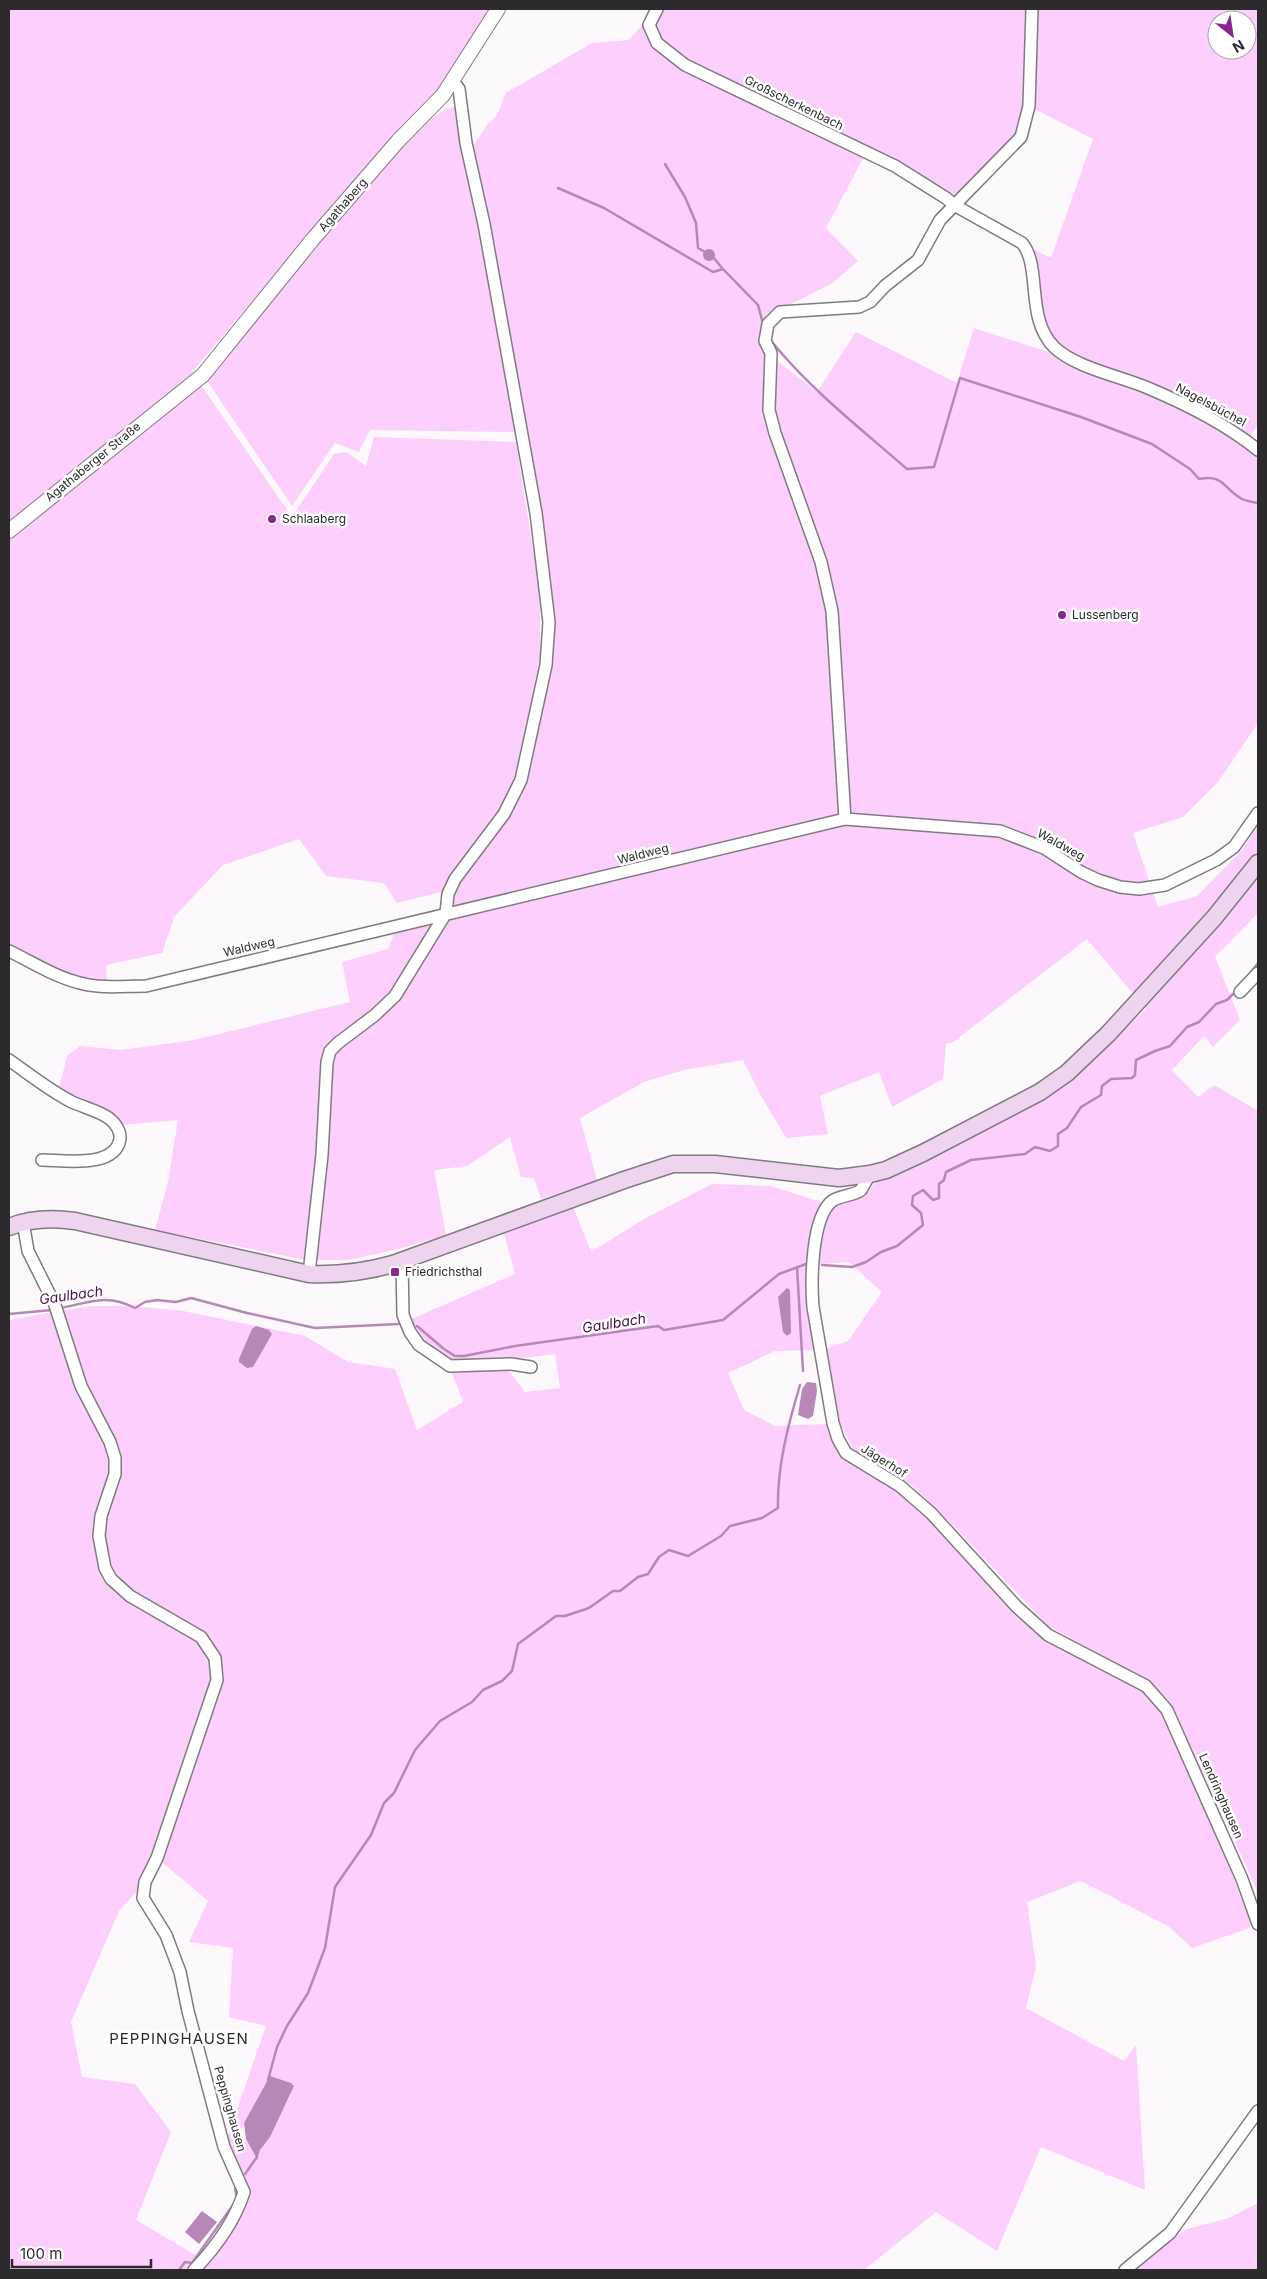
<svg xmlns="http://www.w3.org/2000/svg" width="1267" height="2279" viewBox="0 0 1267 2279" font-family="Inter,sans-serif">
<style>
.green{fill:#fccffc;fill-rule:evenodd}
.water{fill:#b788b7}
.lines{fill:none;stroke-linecap:round;stroke-linejoin:round}
.stream{stroke:#b788b7;stroke-width:2.5}
.minor-casing{stroke:#7f7c7f;stroke-width:14}
.tertiary-casing{stroke:#7f7c7f;stroke-width:16}
.secondary-casing{stroke:#7f7c7f;stroke-width:19}
.minor{stroke:#fff;stroke-width:11}
.tertiary{stroke:#fff;stroke-width:14}
.secondary{stroke:#eed4ee;stroke-width:16}
.poi-dot{fill:#8a268e;stroke:#fff;stroke-width:2}
.labels{text-anchor:middle;stroke-width:5;stroke-linejoin:round;paint-order:stroke}
.street-label{font-size:12px;fill:#2c2a2c;stroke:#fff}
.poi-label{font-size:12px;fill:#2c2a2c;stroke:#fff;text-anchor:start}
.water-label{font-size:14px;font-style:italic;fill:#490e4b;stroke:#fff}
.quarter-label{font-size:15px;letter-spacing:1px;fill:#2c2a2c;stroke:#fff}
</style>
<rect width="100%" height="100%" fill="#fcf8fc"/>
<g class="green">
<polygon points="9,9 498,9 453,81 308,236 192,372 292,517 334,454 346,452 366,466 374,437 516,442 540,594 540,656 515,784 490,829 441,892 397,903 384,883 326,876 299,839 223,865 174,917 162,953 106,965 107,982 81,979 9,945"/>
<path d="M656,9H1258V425L1247,441L1258,450V723L1218,782L1183,817L1133,833L1158,907L1197,896L1243,849L1258,825V913L1215,957L1240,1020L1213,1047L1204,1036L1172,1070L1198,1097L1214,1085L1258,1111V1912L1256,1888L1172,1705L1152,1683L1047,1625L948,1520L913,1486L853,1449L840,1424L825,1349L848,1341L882,1292L849,1262L817,1264L824,1217L836,1204L862,1196L869,1191L878,1178L1078,1074L1146,1009L1087,939L953,1042L946,1044L943,1079L892,1107L879,1072L820,1096L828,1134L786,1138L760,1094L743,1060L684,1070L644,1082L580,1118L597,1180L541,1199L534,1178L521,1177L510,1137L467,1166L434,1170L446,1235L399,1249L348,1260H315L331,1057L335,1050L378,1018L447,916L848,822L993,836L1023,844V832C966,821 906,817 848,815L835,608L771,410L772,357L817,392L856,332L957,383L974,328L1070,359L1044,335L1024,245L1051,258L1093,139L1029,106L1021,137L954,205L866,153L826,228L858,261L831,284L791,304L768,324L767,411L807,527L831,612L840,815L646,865L452,907L454,892L503,825L524,782L550,672L554,632L541,511L515,364L472,147L488,124L497,115L506,93L592,43L629,40ZM1217,20H1247V50H1217Z"/>
<polygon points="457,106 518,432 370,430 359,452 335,443 292,506 207,381 281,283 417,129 444,110"/>
<polygon points="438,920 393,994 324,1051 318,1155 306,1260 155,1230 168,1182 178,1120 122,1125 59,1089 67,1056 80,1046 121,1050 194,1040 350,1002 342,962 388,949 395,931"/>
<path d="M712,1184L771,1186L824,1203L817,1217L816,1350L775,1351L728,1373L744,1410L775,1426L828,1424L839,1449L855,1465L901,1492L942,1531L1027,1625L1050,1643L1143,1691L1163,1712L1211,1818L1252,1927L1192,1948L1168,1926L1081,1881L1027,1902L1036,1966L1026,2008L1124,2061L1136,2045L1145,2190L1041,2147L997,2251L936,2212L864,2270H9V1320L52,1312L78,1388L92,1396L61,1311L92,1306H132L183,1311L305,1336L348,1362L395,1369L417,1430L463,1402L451,1370L506,1367L525,1392L560,1388L555,1354L508,1360L453,1362L426,1346L415,1332L409,1320L515,1274L503,1230L572,1204L591,1252L644,1219ZM157,1858L208,1901L189,1942L233,1948L229,2017L266,2026L224,2147L244,2192L204,2260L136,2220L171,2132L135,2084L82,2077L71,2022L119,1911L145,1882ZM270,2076L291,2083V2094L256,2158L246,2139L230,2144L235,2141Z"/>
<polygon points="1258,2203 1258,2270 1133,2270 1184,2230 1229,2218"/>
</g>
<g class="water">
<circle cx="709" cy="255" r="6"/>
<polygon points="787,1288 790,1290 791,1333 787,1336 783,1332 778,1297"/>
<polygon points="256,1326 269,1330 272,1334 253,1367 247,1368 239,1362 239,1359 252,1329"/>
<polygon points="807,1382 816,1383 817,1391 813,1416 808,1419 798,1415 802,1389"/>
<polygon points="270,2076 291,2083 294,2086 270,2137 260,2150 257,2159 246,2139 244,2123"/>
<polygon points="202,2211 217,2222 199,2244 185,2232"/>
</g>
<g class="lines">
<g class="stream">
<polyline points="665,164 685,197 696,223 698,248 707,253"/>
<polyline points="558,188 604,208 713,272 723,269 758,305 762,320"/>
<polyline points="713,257 722,268"/>
<path d="M772,342C811,390 860,428 907,469L934,467L960,378L1081,417L1152,444L1190,469L1199,479C1225,474 1223,489 1242,499C1246,501 1253,502 1258,503"/>
<polyline points="1252,971 1258,963"/>
<polyline points="822,1265 852,1267 866,1262 881,1252 897,1246 923,1225 921,1213 912,1205 913,1196 923,1190 933,1200 939,1198 939,1184 944,1180 946,1172 971,1160 1025,1154 1035,1147 1050,1151 1058,1146 1058,1134 1067,1128 1081,1107 1101,1095 1102,1086 1111,1079 1132,1078 1135,1075 1136,1060 1155,1051 1170,1046 1187,1027 1199,1022 1216,1004 1227,1000 1235,992"/>
<polyline points="797,1267 803,1371"/>
<path d="M60,1308C90,1303 105,1293 135,1308L145,1302L157,1300L176,1302L191,1298L247,1313L315,1328L399,1324"/>
<polyline points="9,1314 52,1310"/>
<polyline points="417,1326 444,1349 455,1356 464,1356 515,1346 658,1326 664,1330 723,1320 779,1274 806,1264"/>
<path d="M268,2080L277,2047L287,2026L308,1993L325,1948L335,1887L371,1835L384,1803L394,1793L415,1750L440,1721L472,1702L483,1690L502,1681L512,1671L518,1644L556,1616H565L589,1608L613,1591H620L638,1577L648,1574L659,1557L669,1550L688,1556L721,1536L730,1526L762,1518L778,1508C777,1467 788,1425 800,1385"/>
<polyline points="245,2174 257,2157"/>
<polyline points="235,2189 237,2198"/>
<polyline points="179,2270 185,2262 192,2263 233,2205"/>
</g>
<g class="minor-casing">
<g id="minor">
<path d="M657,9L649,25L657,43L685,65L895,166L946,198L954,205L1022,243C1042,267 1025,318 1054,347C1076,368 1120,376 1148,388C1186,404 1226,424 1258,450"/>
<polyline points="845,819 832,611 821,562 775,433 769,410 771,353 765,341 768,324 780,312 859,307 870,302 885,286 918,260 940,220 1021,137 1029,106 1032,9"/>
<path d="M9,951C32,962 55,977 80,983C101,989 124,986 146,986L845,819L1000,831L1044,848L1081,872L1098,880L1120,887L1139,889L1165,885L1216,860L1234,847L1258,813"/>
<polyline points="1240,992 1258,973"/>
<path d="M9,1060C29,1074 50,1091 72,1102C85,1108 100,1111 110,1119C116,1124 121,1132 120,1139C115,1169 63,1160 42,1160"/>
<path d="M870,1174L861,1190C853,1196 841,1195 832,1201C811,1218 811,1282 813,1307L833,1423L838,1439L846,1453L900,1486L931,1513L1017,1607L1048,1635L1146,1686L1167,1710L1242,1879L1258,1924"/>
<path d="M23,1222L28,1251L55,1305L81,1386L110,1442L115,1458V1474L101,1516L99,1536L105,1568L111,1579L130,1596L201,1637L215,1658L217,1680L157,1858L145,1882L143,1898L166,1935L180,1972L188,2011L224,2147L244,2192C235,2221 215,2248 194,2270"/>
<polyline points="402,1260 403,1315 410,1332 419,1345 450,1366 511,1364 531,1367"/>
<polyline points="309,1274 322,1155 327,1062 330,1051 338,1043 375,1015 395,996 446,913 448,894 455,879 504,814 521,780 546,665 549,622 536,513 484,224 466,143 459,89 453,81"/>
<polyline points="1125,2270 1170,2233 1258,2111"/>
</g>
</g>
<g class="tertiary-casing">
<polyline id="tertiary" points="9,531 203,375 313,239 398,141 443,95 498,9"/>
</g>
<g class="secondary-casing">
<path id="secondary" d="M9,1227C29,1219 53,1218 75,1221L309,1274C338,1275 365,1272 393,1264L624,1180L673,1164H715L839,1178L870,1174L886,1170L923,1153L1040,1092L1067,1073L1108,1034L1214,918L1258,863"/>
</g>
<use href="#minor" class="minor"/>
<use href="#tertiary" class="tertiary"/>
<use href="#secondary" class="secondary"/>
</g>
<g class="poi-dot">
<circle cx="272" cy="519" r="5"/>
<circle cx="1062" cy="615" r="5"/>
<rect x="390" y="1267" width="10" height="10" rx="2.5"/>
</g>
<g class="labels">
<g class="street-label">
<text transform="translate(794 103) rotate(26)" y="4">Großscherkenbach</text>
<text transform="translate(343 205) rotate(-49)" y="4">Agathaberg</text>
<text transform="translate(1211 405) rotate(28)" y="4">Nagelsbüchel</text>
<text transform="translate(93 462) rotate(-39)" y="4">Agathaberger Straße</text>
<text transform="translate(1061 845) rotate(29)" y="4">Waldweg</text>
<text transform="translate(643 854) rotate(-14)" y="4">Waldweg</text>
<text transform="translate(249 947) rotate(-13)" y="4">Waldweg</text>
<text transform="translate(884 1461) rotate(32)" y="4">Jägerhof</text>
<text transform="translate(1221 1796) rotate(66)" y="4">Lendringhausen</text>
<text transform="translate(230 2109) rotate(74)" y="4">Peppinghausen</text>
</g>
<g class="poi-label">
<text x="282" y="523">Schlaaberg</text>
<text x="1072" y="619">Lussenberg</text>
<text x="405" y="1276">Friedrichsthal</text>
</g>
<g class="water-label">
<text transform="translate(71 1295) rotate(-8)" y="5">Gaulbach</text>
<text transform="translate(614 1323) rotate(-9)" y="5">Gaulbach</text>
</g>
<g class="quarter-label">
<text x="179" y="2044">PEPPINGHAUSEN</text>
</g>
</g>
<rect width="1267" height="2279" fill="none" stroke="#2c2a2c" stroke-width="20"/>
<g transform="translate(1232 35) rotate(150)"><circle r="24" fill="#ffffff" stroke="#abaaab"/>
<path d="M0-4L9 19L0 12L-9 19Z" fill="#8a268e"/>
<text y="-8" font-size="14" font-weight="bold" text-anchor="middle" fill="#2c2a2c">N</text>
</g>
<path d="M12 2259v8h139v-8" fill="none" stroke="#2c2a2c" stroke-width="2.5"/>
<text x="20" y="2259" font-size="15" fill="#2c2a2c" stroke="#ffffff" stroke-width="4" paint-order="stroke">100 m</text>
</svg>
